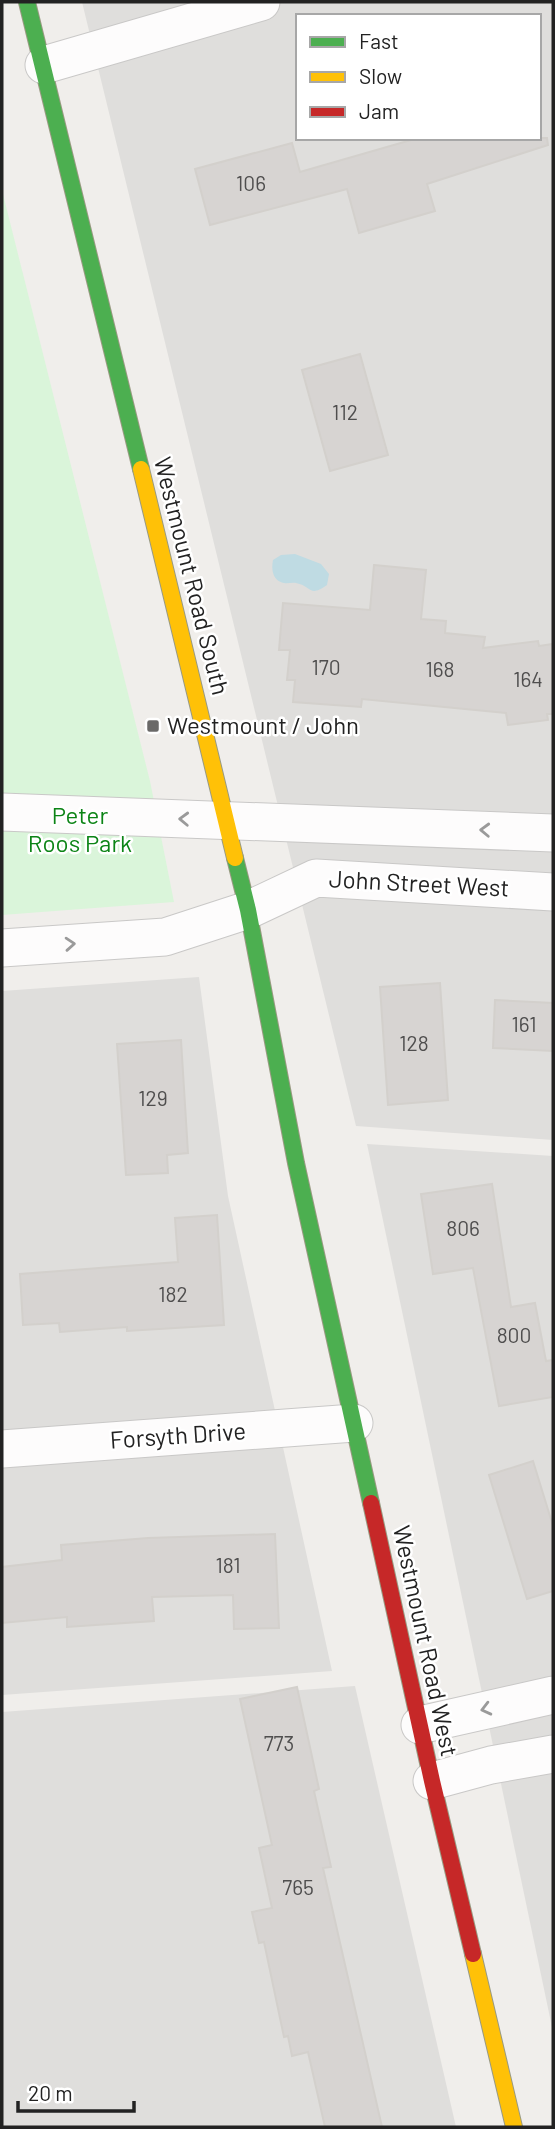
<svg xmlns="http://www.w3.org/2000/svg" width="555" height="2129" viewBox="0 0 555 2129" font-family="Barlow,sans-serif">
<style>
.residential{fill:#dfdedc;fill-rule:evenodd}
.park{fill:#daf5da}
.water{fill:#bfdbe3}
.building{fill:#d7d4d2;stroke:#d3d0cc;stroke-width:2}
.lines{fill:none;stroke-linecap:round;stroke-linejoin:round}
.street-casing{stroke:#c9c8c7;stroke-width:39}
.fast-casing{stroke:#999a82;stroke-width:18}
.slow-casing{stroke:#999a82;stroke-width:18}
.jam-casing{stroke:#999a82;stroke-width:18}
.street{stroke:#fdfcfc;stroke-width:37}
.fast{stroke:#4caf50;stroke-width:16}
.slow{stroke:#ffc107;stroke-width:16}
.jam{stroke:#c62828;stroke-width:16}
.oneway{stroke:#9a9a9a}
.poi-dot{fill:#6a6968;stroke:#fff;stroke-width:2.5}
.labels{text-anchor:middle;stroke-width:5;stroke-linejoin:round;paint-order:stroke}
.number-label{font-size:21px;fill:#4f4e4e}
.street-label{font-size:24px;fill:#222;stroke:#fff}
.poi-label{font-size:24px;fill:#222;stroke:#fff;text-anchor:start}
.park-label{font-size:24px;fill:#0c8416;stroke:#fff}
</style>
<rect width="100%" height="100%" fill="#f0eeeb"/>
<g class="residential">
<path d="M82,2H553V1140L356,1126ZM298,16H539V138H298Z"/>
<polygon points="199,977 228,1196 332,1671 2,1695 2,991"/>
<polygon points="367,1144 553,1156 553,2032"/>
<polygon points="355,1686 456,2127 2,2127 2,1712"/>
</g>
<polygon class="park" points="2,190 150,781 174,902 2,915"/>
<path class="water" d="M295,554L321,564L329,574L327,585C309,598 312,586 296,583C292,582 288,584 284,583C273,581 271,570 273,560L281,555Z"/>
<g class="building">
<polygon points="418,138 547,138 548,145 427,184 435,211 359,233 347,189 210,225 195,169 292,143 300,172"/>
<polygon points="360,354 388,455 330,471 302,370"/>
<polygon points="374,565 426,570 421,619 446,621 445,633 485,637 483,648 538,641 539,646 553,644 553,714 547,714 548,720 508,725 506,713 362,699 361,707 293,702 295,680 287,680 290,650 279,650 283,603 370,610"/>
<polygon points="440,983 448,1100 388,1105 380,987"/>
<polygon points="495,1000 553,1003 553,1051 493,1048"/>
<polygon points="181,1040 188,1153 167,1155 168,1173 126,1175 117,1044"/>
<polygon points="492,1184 511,1307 535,1303 546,1361 553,1360 553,1397 499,1406 473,1268 433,1274 421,1194"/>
<polygon points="217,1215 224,1325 127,1331 127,1327 60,1332 59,1323 23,1325 20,1274 178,1262 175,1218"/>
<polygon points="533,1461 553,1526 553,1591 527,1599 489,1475"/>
<polygon points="275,1534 279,1628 234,1629 233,1595 152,1597 154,1621 67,1627 67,1617 2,1623 2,1567 62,1560 61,1545 148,1538"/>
<polygon points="297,1687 319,1789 314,1791 331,1867 323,1868 382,2127 325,2127 308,2052 292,2056 288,2036 284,2037 264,1942 259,1943 252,1912 272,1908 259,1848 272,1845 240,1699"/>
</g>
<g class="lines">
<g class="street-casing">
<g id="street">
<polyline points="44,65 261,2"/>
<polyline points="2,812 553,833"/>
<polyline points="2,948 165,937 248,910 316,878 553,892"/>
<polyline points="2,1449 354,1423"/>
<polyline points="420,1725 553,1695"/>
<polyline points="432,1781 491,1765 553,1754"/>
</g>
</g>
<g class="fast-casing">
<g id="fast">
<polyline points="27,2 141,469"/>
<polyline points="235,858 248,910 296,1163 371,1503"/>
</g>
</g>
<g class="slow-casing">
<g id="slow">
<polyline points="141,469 235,858"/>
<polyline points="473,1954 514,2127"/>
</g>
</g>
<g class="jam-casing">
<polyline id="jam" points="371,1503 432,1781 473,1954"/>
</g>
<use href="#street" class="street"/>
<use href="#fast" class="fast"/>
<use href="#slow" class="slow"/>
<use href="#jam" class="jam"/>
</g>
<defs><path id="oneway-chevron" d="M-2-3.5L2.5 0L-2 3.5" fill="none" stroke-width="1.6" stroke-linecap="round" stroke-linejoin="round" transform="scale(1.75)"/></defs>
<g class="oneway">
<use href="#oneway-chevron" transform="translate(184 819) rotate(-178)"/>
<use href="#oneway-chevron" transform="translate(485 830) rotate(-178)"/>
<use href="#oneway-chevron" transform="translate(70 944) rotate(-4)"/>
<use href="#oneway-chevron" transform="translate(486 1709) rotate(166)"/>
</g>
<rect class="poi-dot" x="146" y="719" width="14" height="14" rx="3.5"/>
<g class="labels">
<g class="number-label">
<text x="251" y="191">106</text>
<text x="345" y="420">112</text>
<text x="326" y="675">170</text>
<text x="440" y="677">168</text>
<text x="528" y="687">164</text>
<text x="524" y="1032">161</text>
<text x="414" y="1051">128</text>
<text x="153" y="1106">129</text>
<text x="463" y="1236">806</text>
<text x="173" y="1302">182</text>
<text x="514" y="1343">800</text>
<text x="228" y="1573">181</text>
<text x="279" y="1751">773</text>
<text x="298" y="1895">765</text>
</g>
<g class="street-label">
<text transform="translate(191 576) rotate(76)" y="8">Westmount Road South</text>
<text transform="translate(419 884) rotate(3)" y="8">John Street West</text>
<text transform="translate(178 1436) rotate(-4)" y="8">Forsyth Drive</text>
<text transform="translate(425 1641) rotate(78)" y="8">Westmount Road West</text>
</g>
<g class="poi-label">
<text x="167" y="734">Westmount / John</text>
</g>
<g class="park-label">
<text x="80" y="824">Peter<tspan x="80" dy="28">Roos Park</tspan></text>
</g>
</g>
<rect width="555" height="2129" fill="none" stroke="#222222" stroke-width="7"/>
<rect x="296" y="14" width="245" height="126" fill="#ffffff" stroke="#a7a7a7" stroke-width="2"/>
<rect x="310" y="37" width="35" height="10" fill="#4caf50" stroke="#a7a7a7" stroke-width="2"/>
<text x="359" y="49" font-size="21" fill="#222222">Fast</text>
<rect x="310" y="72" width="35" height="10" fill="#ffc107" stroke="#a7a7a7" stroke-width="2"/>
<text x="359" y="84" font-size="21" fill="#222222">Slow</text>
<rect x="310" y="107" width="35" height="10" fill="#c62828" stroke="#a7a7a7" stroke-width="2"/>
<text x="359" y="119" font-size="21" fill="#222222">Jam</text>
<path d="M18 2101v10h116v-10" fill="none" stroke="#222222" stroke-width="3.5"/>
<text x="28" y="2101" font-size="21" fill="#222222" stroke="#ffffff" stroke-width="5" paint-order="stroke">20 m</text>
</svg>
